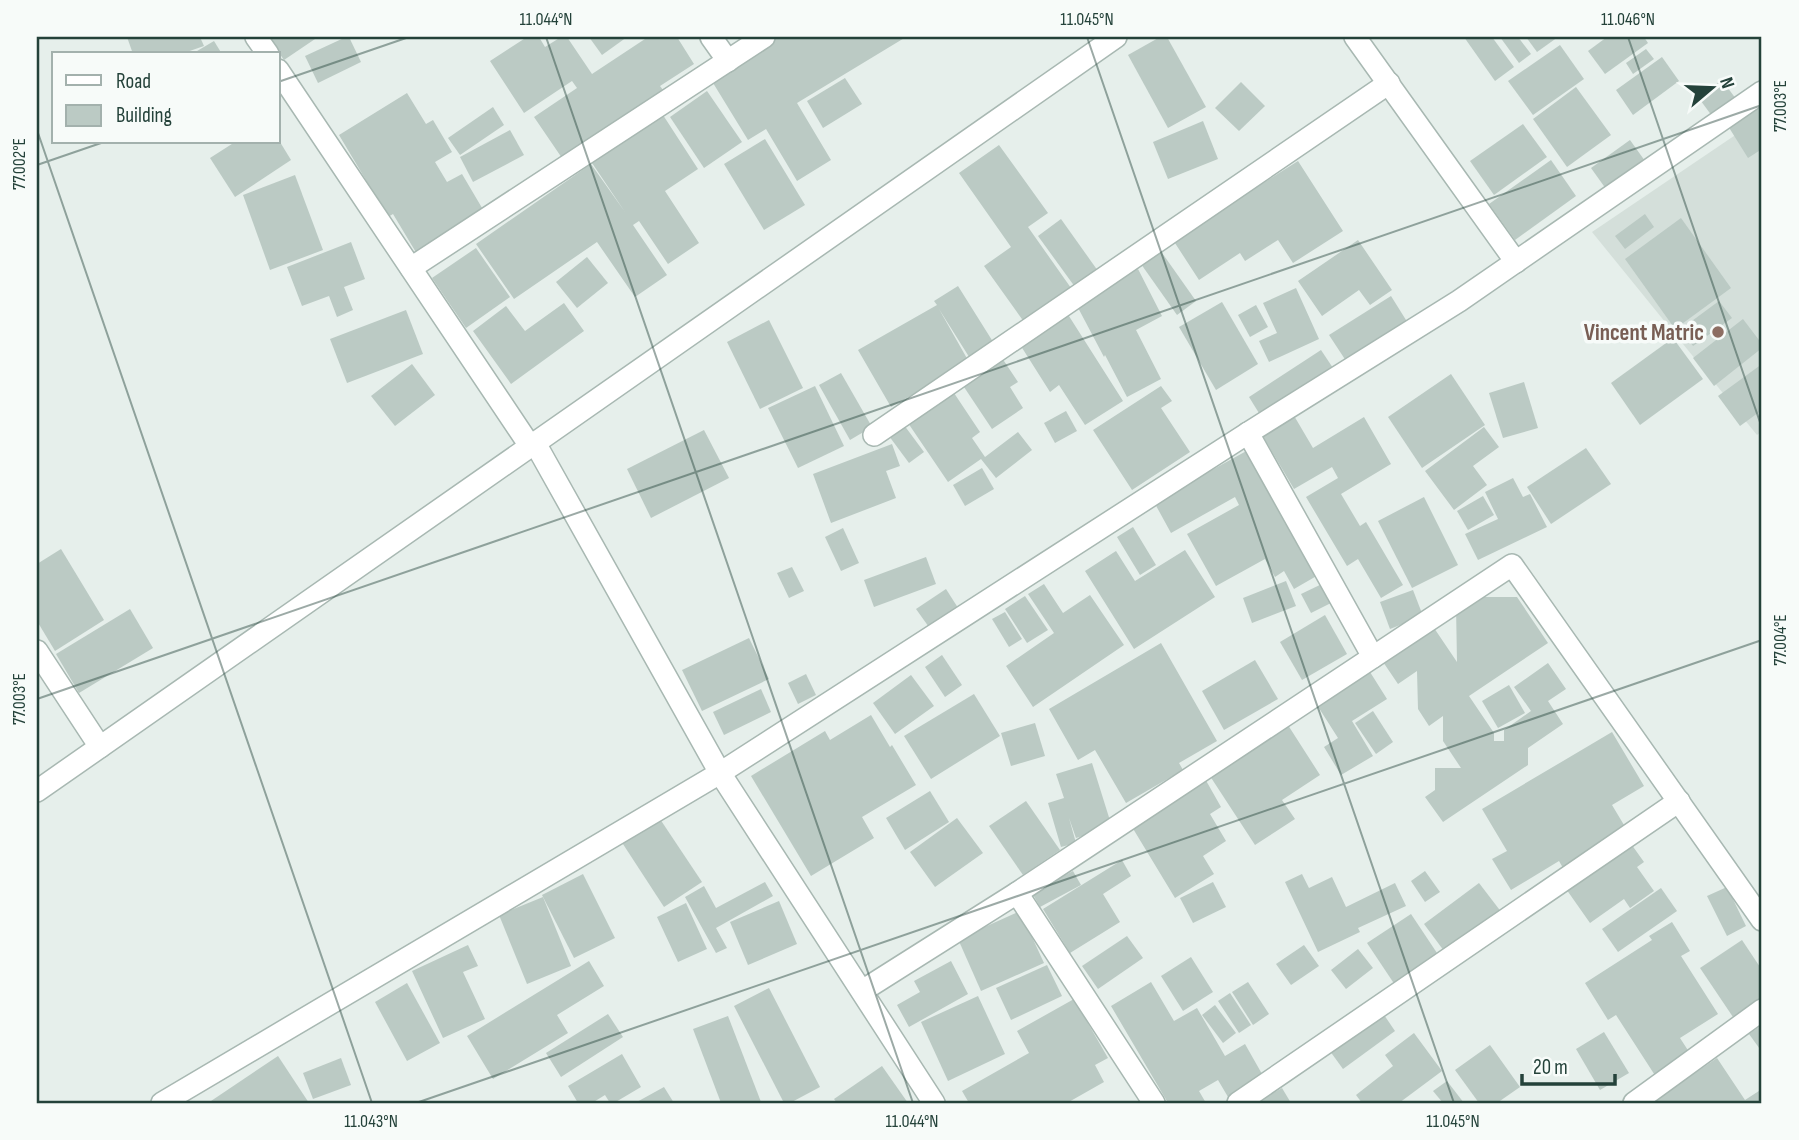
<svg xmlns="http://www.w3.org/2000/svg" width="1799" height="1140" viewBox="0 0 1799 1140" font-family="'Sofia Sans Condensed',sans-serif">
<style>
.built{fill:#d4dfda}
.building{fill:#bbcac4}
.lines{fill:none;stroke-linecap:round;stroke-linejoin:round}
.street-casing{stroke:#a8b8b2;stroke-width:24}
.street{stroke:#fff;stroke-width:21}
.ticks{fill:none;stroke:#24423a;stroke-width:2;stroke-opacity:0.45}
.education-dot{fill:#8d6e63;stroke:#f7fbf9;stroke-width:2.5}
.labels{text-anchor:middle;stroke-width:7;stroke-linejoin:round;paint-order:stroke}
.education-label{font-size:23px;font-weight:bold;fill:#785e54;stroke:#f7fbf9;text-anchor:end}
.neatline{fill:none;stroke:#24423a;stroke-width:2.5}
.ticks-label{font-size:18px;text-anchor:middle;fill:#24423a}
</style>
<rect width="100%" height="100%" fill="#e6efeb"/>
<polygon class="built" points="1762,117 1762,431 1757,435 1592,232"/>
<g class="building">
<polygon points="127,37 200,37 204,46 181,54 133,54"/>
<polygon points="268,37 318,37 284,60"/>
<polygon points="346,37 349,37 361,62 318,83 305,56"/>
<polygon points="527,37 539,37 545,47 561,37 567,37 592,74 648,37 677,37 694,64 660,86 666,94 564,161 534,117 577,88 572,81 524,113 490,61"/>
<polygon points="589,37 627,37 602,55"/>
<polygon points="779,37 906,37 797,103 831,160 797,181 766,129 748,140 710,78"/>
<polygon points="1160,37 1167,37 1206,107 1168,128 1128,55"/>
<polygon points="1464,37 1492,37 1514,67 1495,81"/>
<polygon points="1500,37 1518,37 1531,54 1519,63"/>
<polygon points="1526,37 1558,37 1537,52"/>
<polygon points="1607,37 1644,37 1648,43 1605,74 1588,51"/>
<polygon points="214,41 222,54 192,54"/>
<polygon points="1560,45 1584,79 1533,115 1508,81"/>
<polygon points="1646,49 1654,59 1633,74 1626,63"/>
<polygon points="1662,57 1679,81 1633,115 1616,90"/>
<polygon points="845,78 862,104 823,128 807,101"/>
<polygon points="1722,80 1736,99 1712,116 1698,97"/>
<polygon points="1241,82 1265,106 1239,131 1215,108"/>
<polygon points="1576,87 1611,135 1567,167 1533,119"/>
<polygon points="707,91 742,142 704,168 670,117"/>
<polygon points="407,93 426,124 433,120 452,152 435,162 447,182 462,174 488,218 420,259 393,214 388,217 339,135"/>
<polygon points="1762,104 1762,149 1748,158 1728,126"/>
<polygon points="493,107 504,125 460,155 448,138"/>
<polygon points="663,115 698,169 665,191 699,243 668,264 639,221 633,225 667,275 635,297 597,242 514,299 476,244 591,164 625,212 592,163"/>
<polygon points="1203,121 1218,159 1168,179 1153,142"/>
<polygon points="1523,124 1547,157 1494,195 1470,161"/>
<polygon points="510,130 524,155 473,182 460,157"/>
<polygon points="765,139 805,205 764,230 724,164"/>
<polygon points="1630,140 1645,161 1606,189 1591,168"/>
<polygon points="235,142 280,142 291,160 235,197 210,158"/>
<polygon points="999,145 1048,213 1028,227 1071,288 1024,322 984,266 1011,247 959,173"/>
<polygon points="1551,160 1576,196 1515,240 1489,204"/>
<polygon points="1298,161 1343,231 1293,263 1278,240 1245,261 1240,253 1199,280 1173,240"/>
<polygon points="295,175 323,250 270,270 243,195"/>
<polygon points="1645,214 1654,227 1625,249 1615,236"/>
<polygon points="1681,218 1731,288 1675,329 1625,259"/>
<polygon points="1061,219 1098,271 1075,287 1038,236"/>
<polygon points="1358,240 1392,290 1370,305 1359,290 1322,316 1298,281"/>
<polygon points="351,242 365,279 344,287 353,310 337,317 329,296 302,306 287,267"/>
<polygon points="476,248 510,297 466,328 432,278"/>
<polygon points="1160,250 1196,301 1177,315 1141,264"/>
<polygon points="587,257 608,283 577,308 556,282"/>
<polygon points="1138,269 1162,316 1136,330 1161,379 1127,397 1105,355 1104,357 1075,302"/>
<polygon points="958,286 995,345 971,360 939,309 969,362 891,407 858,350 937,305 934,301"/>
<polygon points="1296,288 1319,339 1269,362 1259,341 1277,333 1263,303"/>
<polygon points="1391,296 1411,328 1350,367 1329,335"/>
<polygon points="1719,301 1732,318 1693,346 1681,329"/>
<polygon points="1222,302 1258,364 1216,390 1179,327"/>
<polygon points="564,303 584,331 511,384 473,331 506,306 525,331"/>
<polygon points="1256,305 1268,327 1250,337 1238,315"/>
<polygon points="406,310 423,354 347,383 330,339"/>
<polygon points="1067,313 1123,401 1085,425 1059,385 1050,392 1019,343"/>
<polygon points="1743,319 1762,344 1762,348 1714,386 1693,358"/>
<polygon points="769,320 803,388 760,409 727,342"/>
<polygon points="1673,338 1703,379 1640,425 1611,383"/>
<polygon points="1321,350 1335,371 1262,418 1249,397"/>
<polygon points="1002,358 1018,382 1010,387 1023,408 992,429 962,384"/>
<polygon points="412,364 435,395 395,426 371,396"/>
<polygon points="1762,364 1762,410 1740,426 1718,396"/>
<polygon points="841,373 872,427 850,440 819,385"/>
<polygon points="1451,374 1485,425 1422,468 1388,417"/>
<polygon points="1524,382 1538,428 1503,438 1489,393"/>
<polygon points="815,386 844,446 798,468 768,408"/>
<polygon points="1161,386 1172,401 1161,408 1190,452 1132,490 1093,430"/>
<polygon points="952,390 980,432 972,438 985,457 1018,432 1032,450 996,478 981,459 948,482 906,420"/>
<polygon points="1066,411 1077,431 1055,443 1044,423"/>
<polygon points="1293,414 1313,448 1364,417 1391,464 1341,494 1360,526 1366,522 1403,585 1381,598 1358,559 1347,566 1306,497 1338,478 1332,467 1294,489 1261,433"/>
<polygon points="904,425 924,452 909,463 889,436"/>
<polygon points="1484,427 1499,447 1473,466 1487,485 1454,510 1425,471"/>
<polygon points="704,430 729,478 651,518 627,469"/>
<polygon points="892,444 900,466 886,471 896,498 831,523 813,474"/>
<polygon points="1586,448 1611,484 1551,524 1527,487"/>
<polygon points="1250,449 1320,574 1294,589 1284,571 1275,577 1265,559 1216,586 1187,534 1239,505 1235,497 1171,533 1154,502"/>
<polygon points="982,468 994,489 965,506 953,485"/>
<polygon points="1513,478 1523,497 1530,494 1547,527 1478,560 1465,534 1498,519 1485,492"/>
<polygon points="1483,496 1494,515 1468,530 1457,511"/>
<polygon points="1424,497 1458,565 1412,588 1378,521"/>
<polygon points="1133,527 1156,565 1140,575 1117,537"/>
<polygon points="843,528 859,563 841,571 825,537"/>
<polygon points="61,549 104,620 55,651 37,621 37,564"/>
<polygon points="1185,550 1215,597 1134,649 1085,571 1116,551 1135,581"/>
<polygon points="926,557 936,584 874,607 864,580"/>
<polygon points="792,567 804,591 789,598 777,573"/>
<polygon points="1286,581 1296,606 1252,623 1243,598"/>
<polygon points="1324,583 1333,602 1311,613 1301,594"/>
<polygon points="1044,584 1063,613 1090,595 1124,645 1033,707 1006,666 1054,633 1028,594"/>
<polygon points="946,589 960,611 931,630 916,609"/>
<polygon points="1413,590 1423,616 1390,629 1380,602"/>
<polygon points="1025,596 1048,630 1027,643 1005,609"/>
<polygon points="1468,597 1517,597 1548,643 1469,696 1494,733 1494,741 1504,741 1504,730 1531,711 1514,687 1548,663 1566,689 1548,701 1563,724 1528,748 1528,765 1443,822 1425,797 1435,790 1435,768 1461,768 1443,741 1443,716 1429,726 1418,709 1417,671 1398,684 1379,656 1430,622 1457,662 1456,606"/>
<polygon points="130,609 153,648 79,693 56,654"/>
<polygon points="1005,612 1022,639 1009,647 992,619"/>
<polygon points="1325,615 1347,654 1302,680 1280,642"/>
<polygon points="749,638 769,679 702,711 682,670"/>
<polygon points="1161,643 1217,741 1179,763 1183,770 1126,803 1095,750 1078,760 1049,709"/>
<polygon points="942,655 962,685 945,697 925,667"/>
<polygon points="1255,660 1278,699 1224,730 1202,691"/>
<polygon points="1370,672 1387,699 1352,721 1373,756 1341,775 1324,747 1338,738 1317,705"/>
<polygon points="806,674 816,695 798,704 788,683"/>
<polygon points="911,675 934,706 895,734 873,703"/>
<polygon points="1509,685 1525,713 1498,728 1482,701"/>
<polygon points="761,689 771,712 724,735 713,712"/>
<polygon points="974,694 1000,736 931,779 904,736"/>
<polygon points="1373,711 1393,742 1376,754 1355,723"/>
<polygon points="871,715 890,747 892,745 916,785 862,817 874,838 811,876 751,776 825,731 830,740"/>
<polygon points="1286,722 1320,775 1282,800 1295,819 1255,845 1208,773"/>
<polygon points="1035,723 1045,756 1011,766 1001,733"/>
<polygon points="1612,732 1644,786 1612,805 1627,830 1563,868 1559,861 1511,890 1492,859 1507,851 1482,809"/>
<polygon points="1092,763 1112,827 1076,838 1069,818 1076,843 1061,847 1048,803 1064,798 1056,774"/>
<polygon points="1204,777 1221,807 1210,814 1226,841 1203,856 1214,874 1175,898 1129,822"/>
<polygon points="930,791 949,822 905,850 886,818"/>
<polygon points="1026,801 1060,850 1023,875 989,826"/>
<polygon points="658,816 702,882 664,907 621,841"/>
<polygon points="957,818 983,853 935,887 910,852"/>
<polygon points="1629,841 1644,862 1637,867 1654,891 1630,908 1624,899 1590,923 1564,886"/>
<polygon points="1122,860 1131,876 1103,894 1120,922 1070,953 1043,909"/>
<polygon points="1073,871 1081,885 1040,907 1032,893"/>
<polygon points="1425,871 1440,892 1425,902 1411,881"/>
<polygon points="583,874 615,938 574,958 542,895"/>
<polygon points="1302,874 1309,888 1332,877 1346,907 1395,883 1406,906 1358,928 1360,932 1318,952 1285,882"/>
<polygon points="765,882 773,896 716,928 727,948 716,953 685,897 704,886 716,908"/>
<polygon points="1213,882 1226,907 1193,923 1180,898"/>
<polygon points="1479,883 1502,913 1447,955 1424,924"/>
<polygon points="1727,887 1746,926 1727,936 1707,896"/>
<polygon points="1661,888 1677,911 1618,952 1602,929"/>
<polygon points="543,897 571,966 527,984 499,915"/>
<polygon points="779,901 797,944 748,965 730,922"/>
<polygon points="686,903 707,949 678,962 657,917"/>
<polygon points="1020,911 1044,963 981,991 958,939"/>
<polygon points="1411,914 1439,956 1395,985 1367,943"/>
<polygon points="1672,922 1690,951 1681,956 1718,1014 1680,1038 1693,1058 1658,1080 1616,1015 1608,1020 1585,983 1652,940 1649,936"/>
<polygon points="1127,936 1143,958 1098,989 1082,966"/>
<polygon points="1742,940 1762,970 1762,1002 1735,1020 1700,968"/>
<polygon points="468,945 478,966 463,972 485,1019 443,1038 412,971"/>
<polygon points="1304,945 1319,966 1291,985 1276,964"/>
<polygon points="1358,949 1373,968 1346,989 1331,970"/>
<polygon points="1191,957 1213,992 1183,1011 1161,976"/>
<polygon points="589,961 604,986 557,1015 568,1033 493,1079 467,1036"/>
<polygon points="951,961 968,994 909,1027 897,1005 920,992 914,981"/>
<polygon points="1047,965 1062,996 1011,1020 996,988"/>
<polygon points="1151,982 1174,1021 1197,1008 1225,1056 1245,1044 1266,1081 1231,1102 1218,1080 1199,1091 1206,1103 1168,1103 1111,1006"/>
<polygon points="1248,982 1269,1014 1253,1025 1232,992"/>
<polygon points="407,983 440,1043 407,1061 375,1002"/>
<polygon points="769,988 820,1087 790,1103 784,1103 734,1006"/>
<polygon points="1230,993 1251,1025 1239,1033 1218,1001"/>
<polygon points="978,996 1005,1054 948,1081 921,1022"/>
<polygon points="1074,999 1108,1058 1095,1065 1104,1082 1067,1103 969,1103 962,1091 1029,1053 1017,1031"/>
<polygon points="1215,1005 1236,1033 1223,1043 1202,1015"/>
<polygon points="1380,1009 1395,1031 1343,1069 1327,1047"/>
<polygon points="608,1014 623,1037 561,1077 546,1053"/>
<polygon points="728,1016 761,1102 758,1103 721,1103 693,1029"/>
<polygon points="1762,1025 1762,1052 1749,1034"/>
<polygon points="1604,1032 1629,1073 1600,1090 1576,1049"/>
<polygon points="1414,1033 1442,1071 1399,1103 1362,1103 1356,1095 1393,1066 1385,1055"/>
<polygon points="1490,1045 1520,1087 1497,1103 1479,1103 1455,1070"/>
<polygon points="622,1054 641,1087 614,1103 610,1103 605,1095 592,1103 578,1103 568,1086"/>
<polygon points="278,1056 309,1103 208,1103"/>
<polygon points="341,1058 351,1085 313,1099 303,1073"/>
<polygon points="1717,1058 1745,1100 1762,1089 1762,1103 1651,1103"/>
<polygon points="882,1066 908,1103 837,1103 834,1099"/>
<polygon points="1447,1081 1464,1103 1443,1103 1433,1091"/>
<polygon points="664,1087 674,1103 635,1103"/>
<polygon points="1282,1088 1291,1103 1256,1103"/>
</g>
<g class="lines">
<g class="street-casing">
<g id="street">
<polyline points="256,37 268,54"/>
<polyline points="711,37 728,61"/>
<polyline points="1355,37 1516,262"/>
<polyline points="278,70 530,446"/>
<polyline points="411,268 764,37"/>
<polyline points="1248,433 1373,657"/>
<polyline points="874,435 1389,83"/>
<polyline points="535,443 720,773 934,1103"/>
<polyline points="37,651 100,747"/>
<polyline points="37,791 1116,37"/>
<polyline points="1017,893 1154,1103"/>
<polyline points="862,991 1017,893 1512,565 1762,920"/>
<polyline points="162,1103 720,773 1248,433 1459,301 1762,92"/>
<polyline points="1238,1103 1679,801"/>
<polyline points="1634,1103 1762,1010"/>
</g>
</g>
<use href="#street" class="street"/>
</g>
<path class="ticks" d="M546,37L913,1103M1087,37L1454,1103M1628,37L1762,428M278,82L409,37M37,130L372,1103M37,165L104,142M37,699L1762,105M416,1103L1762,640"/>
<circle class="education-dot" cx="1718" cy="332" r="7"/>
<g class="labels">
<g class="education-label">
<text x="1704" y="340">Vincent Matric</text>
</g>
</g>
<rect width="1799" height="1140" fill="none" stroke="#f7fbf9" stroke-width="77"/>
<rect x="52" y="52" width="228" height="91" fill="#f7fbf9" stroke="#a3b1ad" stroke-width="2"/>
<rect x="66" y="75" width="35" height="10" fill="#ffffff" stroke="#a3b1ad" stroke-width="2"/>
<text x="116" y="88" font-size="21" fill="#24423a">Road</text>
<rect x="66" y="105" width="35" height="21" fill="#bbcac4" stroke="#a3b1ad" stroke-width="2"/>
<text x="116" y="122" font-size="21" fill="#24423a">Building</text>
<g transform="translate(1712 88) rotate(71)" stroke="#f7fbf9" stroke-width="5" paint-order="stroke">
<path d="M0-5L12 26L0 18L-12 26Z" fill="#24423a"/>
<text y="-10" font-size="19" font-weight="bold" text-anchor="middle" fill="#24423a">N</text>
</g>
<path d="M1522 1074v10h93v-10" fill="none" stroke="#24423a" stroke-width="3.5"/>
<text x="1533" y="1074" font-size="21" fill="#24423a" stroke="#f7fbf9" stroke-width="5" paint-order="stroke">20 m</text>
<rect x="38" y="38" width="1722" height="1064" class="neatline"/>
<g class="ticks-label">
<text x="546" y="25">11.044°N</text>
<text x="1087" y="25">11.045°N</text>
<text x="1628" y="25">11.046°N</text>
<text transform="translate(1780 106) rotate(-90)" y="6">77.003°E</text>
<text transform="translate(19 164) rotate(-90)" y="6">77.002°E</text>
<text transform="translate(1780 640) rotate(-90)" y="6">77.004°E</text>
<text transform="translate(19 699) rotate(-90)" y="6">77.003°E</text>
<text x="371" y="1127">11.043°N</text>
<text x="912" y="1127">11.044°N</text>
<text x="1453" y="1127">11.045°N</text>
</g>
</svg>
